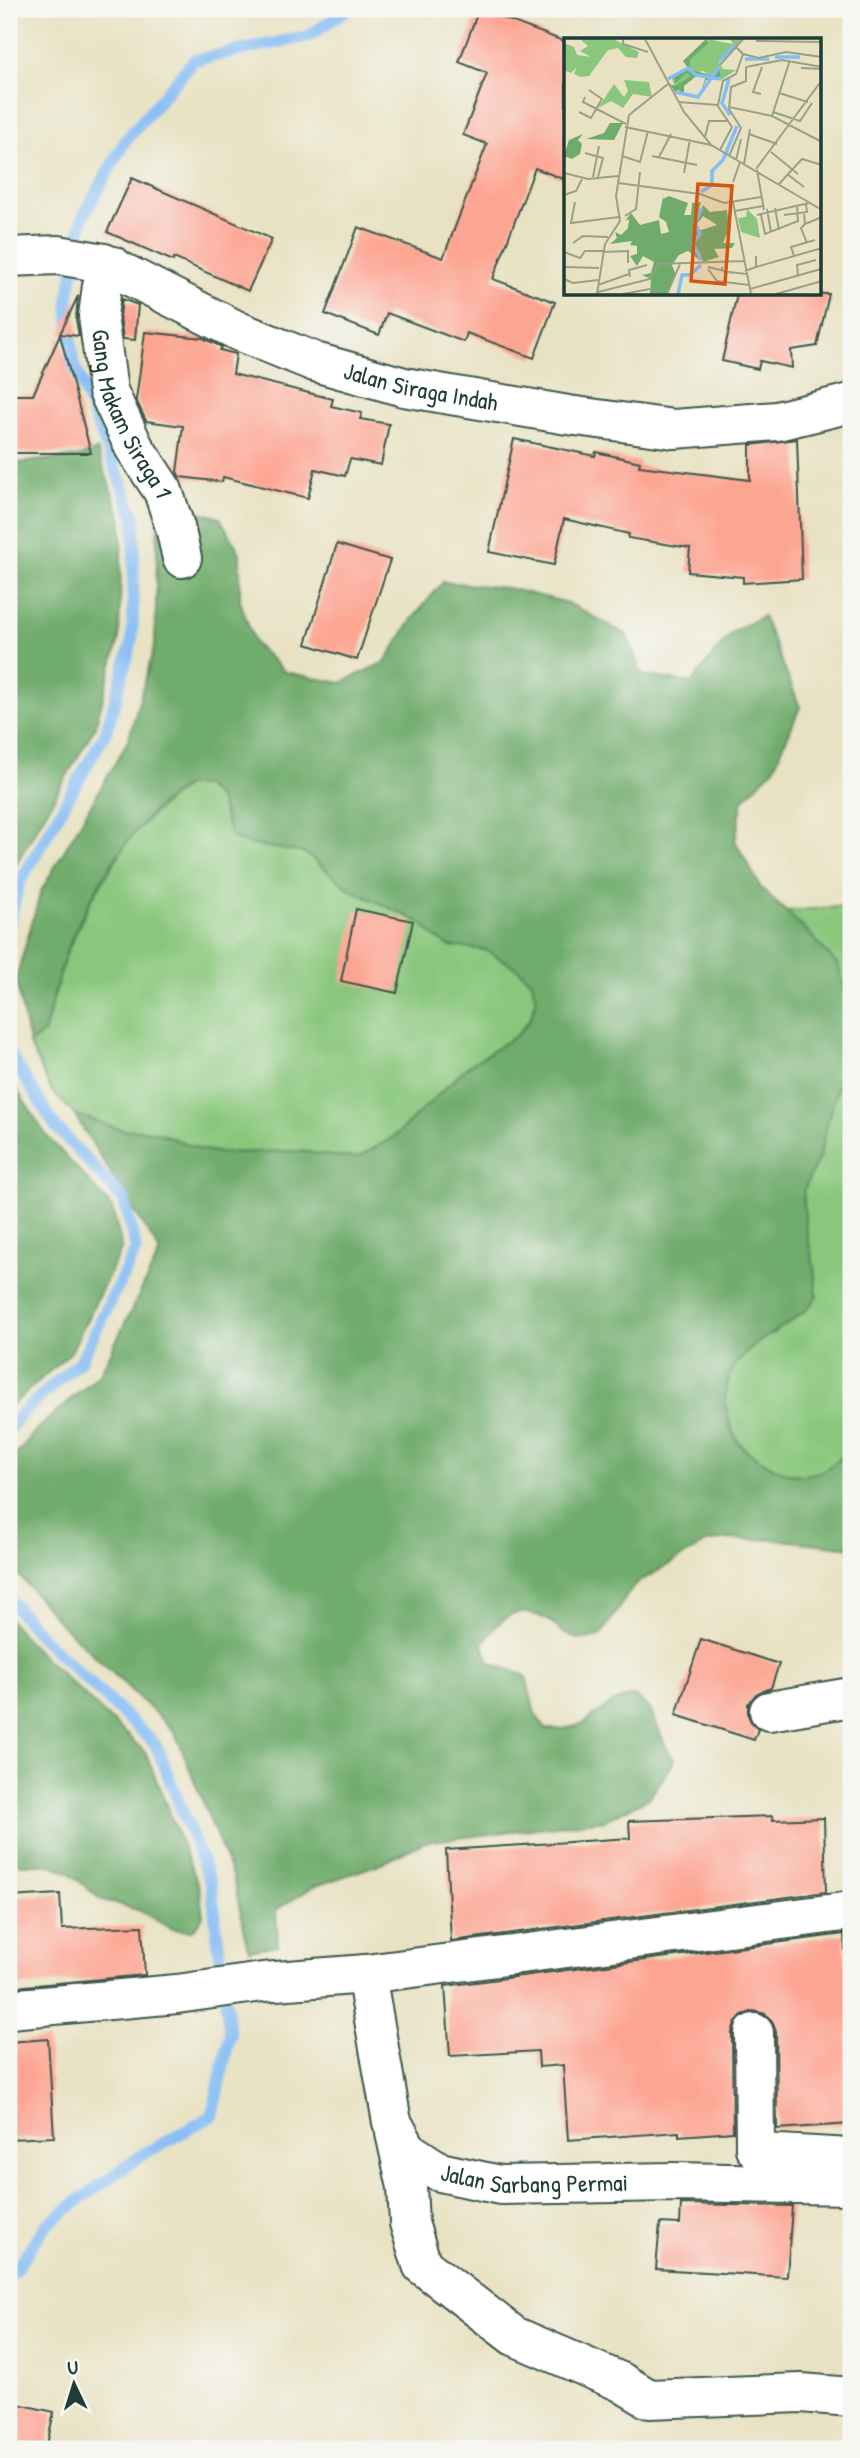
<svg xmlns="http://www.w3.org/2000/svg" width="860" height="2458" viewBox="0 0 860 2458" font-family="'Patrick Hand',sans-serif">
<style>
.green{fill:#8ac77d;stroke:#548258;stroke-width:2}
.forest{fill:#6fac6c;stroke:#477450;stroke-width:2}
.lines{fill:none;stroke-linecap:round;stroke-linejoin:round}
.stream{stroke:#84bcf5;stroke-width:12}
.building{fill:#fda593}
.minor-casing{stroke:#3d5649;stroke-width:42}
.minor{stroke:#fff;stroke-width:38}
.labels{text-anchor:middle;stroke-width:6;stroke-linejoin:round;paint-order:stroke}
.street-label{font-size:24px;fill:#1f3d34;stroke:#f6f6f2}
.inset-river{fill:none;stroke:#84bcf5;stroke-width:3.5}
.inset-road{fill:none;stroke:#98a089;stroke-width:2}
.view{fill:#d45610;fill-opacity:0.15;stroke:#d45610;stroke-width:3.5}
.inset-edge{fill:none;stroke:#1f3d34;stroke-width:3.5}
</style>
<rect width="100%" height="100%" fill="#f6f6f2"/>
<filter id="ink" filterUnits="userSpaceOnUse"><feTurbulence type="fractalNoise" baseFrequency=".0143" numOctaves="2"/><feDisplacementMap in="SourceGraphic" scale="14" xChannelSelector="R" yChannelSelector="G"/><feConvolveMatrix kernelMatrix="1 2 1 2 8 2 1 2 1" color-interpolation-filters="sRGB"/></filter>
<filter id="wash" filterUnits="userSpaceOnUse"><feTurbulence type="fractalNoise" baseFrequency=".00686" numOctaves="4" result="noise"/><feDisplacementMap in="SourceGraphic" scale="28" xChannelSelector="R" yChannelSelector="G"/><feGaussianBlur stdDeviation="1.57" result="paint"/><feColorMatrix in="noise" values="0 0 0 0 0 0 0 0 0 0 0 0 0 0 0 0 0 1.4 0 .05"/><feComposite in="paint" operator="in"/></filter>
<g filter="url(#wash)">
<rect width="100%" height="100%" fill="#e8e2c2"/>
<g class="green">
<polygon points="186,786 205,786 219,799 232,837 305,853 351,890 421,922 434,936 449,946 486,950 518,969 532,982 536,1001 530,1019 517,1035 467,1067 395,1136 359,1157 339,1157 299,1151 220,1153 199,1149 162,1134 143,1130 123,1130 74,1114 51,1090 29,1044 44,1033 65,957 89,904 130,837 158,809"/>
<polygon points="851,906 851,1023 850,1002 838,965 785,911"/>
<path d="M851,1044V1444C828,1478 798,1484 764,1462C757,1457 747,1452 742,1446C727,1428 720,1396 730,1374C744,1345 778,1329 804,1312L814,1267L806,1229L803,1191L820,1155L829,1116Z"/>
</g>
<g class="forest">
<polygon points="97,450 122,521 119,639 95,727 9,876 9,464 82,456"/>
<path d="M191,509L220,518L240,553V601L255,644L285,672L341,683L385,662L413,618L443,582L508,588L568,603L627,635L642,675L692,683L713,655L733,632L763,616L800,707L774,768L743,800L735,841L761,888L812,936L838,965L850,1002L851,1044L829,1116L820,1155L803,1191L806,1229L814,1267L817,1297C812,1302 808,1309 802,1313C778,1333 743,1344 730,1375C721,1397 727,1429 742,1447C748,1453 757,1457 764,1462C798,1484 828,1478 851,1444V1548L783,1540L726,1539L706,1543L634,1585L600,1636C594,1637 585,1640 579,1639C562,1636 559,1626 546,1619C517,1604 498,1618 483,1644L489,1662L526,1676L535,1714L546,1729C560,1729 573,1729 585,1722C608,1709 607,1700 635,1696L650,1709L665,1745L675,1761L649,1798L605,1820L424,1842L385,1862L313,1887L276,1910L278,1945L249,1950L233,1878L175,1732L59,1622L9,1564V1464L36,1430L100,1374L160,1252L74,1114L123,1130H143L162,1134L199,1149L220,1153L299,1151L339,1157H359L395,1136L467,1067L517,1035L530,1019L536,1001L532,982L518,969L486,950L449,946L434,936L420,922L351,890L305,853L248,844L231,837L219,799L205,786C198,786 190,784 184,787C134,817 84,902 65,956C56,981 51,1008 44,1033L29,1044L16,979L41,891L128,741L155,644L158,515Z"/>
<polygon points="9,1078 46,1135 112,1207 122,1248 71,1352 9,1408"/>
<polygon points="9,1619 32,1646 145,1752 199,1887 203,1915 199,1924 192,1931 172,1929 138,1910 100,1899 70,1873 51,1865 9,1863"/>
</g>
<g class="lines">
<g class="stream">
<polyline points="9,922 20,882 106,732 132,641 135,518 73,362 68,301 83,217 125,141 194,60 309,36 348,9"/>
<polyline points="9,1053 56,1127 124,1200 136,1249 81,1360 20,1415 9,1429"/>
<polyline points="9,1599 42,1638 156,1745 211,1884 230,2035 212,2116 140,2156 47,2224 14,2271 9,2274"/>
</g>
</g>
<g id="blocks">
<g class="building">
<polygon points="479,9 566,42 566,180 535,168 493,279 555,302 534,358 467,333 464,342 387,313 379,335 325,314 358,227 443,258 487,144 463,135 487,73 459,62"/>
<polygon points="132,178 272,239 248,291 174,258 173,261 107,232"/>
<polygon points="737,294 829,294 817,346 791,350 792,368 760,361 758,369 722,361"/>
<polygon points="78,296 76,319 79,336 60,334"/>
<polygon points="122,299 138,305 135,340 123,339 120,316"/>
<polygon points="145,332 203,338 222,347 220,350 236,354 233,374 333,399 331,406 362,413 360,419 389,424 381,465 350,459 345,476 315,469 308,498 223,477 222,482 180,477 177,472 183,426 146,421 136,400"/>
<polygon points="60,335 91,453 9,453 9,395 33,395"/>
<polygon points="514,439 595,456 596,452 640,462 639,466 750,480 750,445 797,439 802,579 743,583 743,577 688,572 690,548 628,538 629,534 564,519 554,565 489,552"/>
<polygon points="337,544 390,560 357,660 306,644"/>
<polygon points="356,909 413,921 397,993 341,981"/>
<polygon points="701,1639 779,1664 771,1688 756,1694 748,1704 748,1715 752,1724 758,1729 754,1740 676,1715"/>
<polygon points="773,1816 773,1820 824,1818 826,1892 451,1941 446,1850 630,1838 629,1821"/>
<polygon points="60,1894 62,1929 142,1926 145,1975 14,1987 13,1966 9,1966 9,1897"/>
<polygon points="844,1934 848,1998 851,1998 851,2124 777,2129 776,2032 772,2021 765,2014 754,2011 742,2015 735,2023 732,2033 733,2132 679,2136 679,2132 568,2140 563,2065 539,2067 538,2051 450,2056 445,1986"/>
<polygon points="48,2039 54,2137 9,2139 9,2042"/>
<polygon points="681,2204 792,2206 787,2277 656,2269 660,2223 680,2224"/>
<polygon points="18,2404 54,2412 46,2449 9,2449"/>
</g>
</g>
</g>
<g filter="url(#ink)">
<use href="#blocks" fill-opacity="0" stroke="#3d5649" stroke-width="2"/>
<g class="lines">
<g class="minor-casing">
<g id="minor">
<path id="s1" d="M9,257L58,255L104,263L238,331L315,362L404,387L568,415L674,429L777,421L851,403"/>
<path id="s2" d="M113,266L102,286L98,316L108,391L134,447L163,491L175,527L182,558"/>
<polyline points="769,1711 851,1697"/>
<path id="s3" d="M366,1974L392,2122L408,2151L440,2172L500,2185L673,2182L851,2185"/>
<polyline points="9,2009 177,1994 263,1982 366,1974 851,1911"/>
<polyline points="754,2033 755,2148 761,2153 851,2158"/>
<polyline points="395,2133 407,2187 409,2223 422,2265 514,2336 621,2382 649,2399 801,2393 851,2397"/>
</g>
</g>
<use href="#minor" class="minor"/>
</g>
</g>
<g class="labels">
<g class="street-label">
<text dy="8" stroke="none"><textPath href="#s1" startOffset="438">Jalan Siraga Indah</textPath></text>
<text dy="8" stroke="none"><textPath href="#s2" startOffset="158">Gang Makam Siraga 1</textPath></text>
<text dy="8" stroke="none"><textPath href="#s3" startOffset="317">Jalan Sarbang Permai</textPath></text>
</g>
</g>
<g transform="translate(564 38)">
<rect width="257" height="257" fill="#e8e2c2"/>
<path d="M16,1H49L75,14L73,20L62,19L54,10L44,12L25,38L17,39L10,36L13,29L7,35L0,32V5L10,9L13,17L27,19L16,13L24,8ZM143,1L169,6L166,1H178L155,25L159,31L172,32L157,42L153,31L147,37L139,33L129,35L128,42L111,51L108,40L126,32V22L145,5ZM60,42L85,44L88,59L69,56L59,70L47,63L34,70L50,46L60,59L64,53ZM183,171L193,181L196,200L177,194L174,180L182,179Z" fill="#8ac77d"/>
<path d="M142,1L145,5L126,22V32L148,37L155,30L157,41L142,42L136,57L142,38L131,39L120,48V57L115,52L111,54L106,46L111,48L127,38L122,35L112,45L109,38L124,30L119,23ZM46,85H59L50,102L22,101L40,95ZM19,96L14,102L18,106L16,116L8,121L0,118L5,102ZM100,154L99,161L105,158L124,165L120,177H127L128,165L137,164L131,185L134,193L153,187L139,178L132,187L139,167L146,174L163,172L165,190L159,205H171L168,210L150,211L155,219L139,224L136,215L130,207L137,196L136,195L128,208L137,223L124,213L115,217L108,227L112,237L102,256H86L87,241L78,237L87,235L90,224L79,218L73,228L66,218L73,216V208L66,207L68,203L46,206L53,200L51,194L57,197L64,190L65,181L61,183L67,175L76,187L95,182L97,196L105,194L102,184L95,179Z" fill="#6fac6c"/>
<path class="inset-river" d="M211,19H236M181,21H205M155,23L171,7M104,41L124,30L132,37L157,41M165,41L158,65L166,77M111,54L134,59L155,29M137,154L148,147V133L159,122L173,88M137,222L129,205L136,196L131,185L138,170M114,256L118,237H126L137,227"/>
<path class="inset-road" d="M59,1V6L84,14M81,1L120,74L148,108M192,3L258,4M172,9L179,16L195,20L222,14L258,19M156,27L179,1M237,30L258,31M215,55L244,64M197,56L189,54L198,29M21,59L19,64L62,86M114,64L154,67L159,43L172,36L179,16M153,67L168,89L156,112M165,69L208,78L258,104M15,74L27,80L38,61L25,52M209,74L236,83L248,65M208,78L226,22M61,89L147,107L258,172M185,96L213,106M141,99L145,83H163M207,114L234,136M21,115L39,120L34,139M58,118L76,124L84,93M88,118L133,127M165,118L177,90L165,71L167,49L182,43V29L218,22L258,29M95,119L107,96M172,122L177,101M180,126L186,91M192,131L258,42M193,132L200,172M0,135L24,141L54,138M120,135L126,101M223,136L240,149M29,139L35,108M169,144L176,124M54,145L136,156L160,165L197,159M215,146L238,121L258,127M0,157L12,153L19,139M11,164L7,185L55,179M169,164L187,256M211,170L215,192M203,171L207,194M171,173L199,168M240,174L241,186L258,179M193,177L245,165M197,177L201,196L234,183L233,167M220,177L243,174L242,166M61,178L72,171L76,134M241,186L237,190L243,205M9,205L19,198L44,199M0,214L16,220L21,213H39M38,214L64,213V225M230,218L227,209L251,202M0,229L35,230M144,229L169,235M158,229V233L182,236M192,229L258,210M144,231L153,243L185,247M181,233L192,229V218M234,237L233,227L252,222M66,239L65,232L83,227M0,241L9,245L34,242M34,247L65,236M186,251L257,231M34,254L86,241L94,226L180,223M33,256L41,206L56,183L52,158L65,77L104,46M59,256L86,251M103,256L116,226M212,256L258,243"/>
<path class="view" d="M134,146L168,148L161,246L127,243Z"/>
<rect width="257" height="257" class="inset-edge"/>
</g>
<rect width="860" height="2458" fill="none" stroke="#f6f6f2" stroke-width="35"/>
<g transform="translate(74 2384) rotate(356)" stroke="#f6f6f2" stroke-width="5" paint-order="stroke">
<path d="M0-5L12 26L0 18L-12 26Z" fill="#1f3d34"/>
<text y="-10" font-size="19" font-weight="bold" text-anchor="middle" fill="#1f3d34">U</text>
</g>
</svg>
